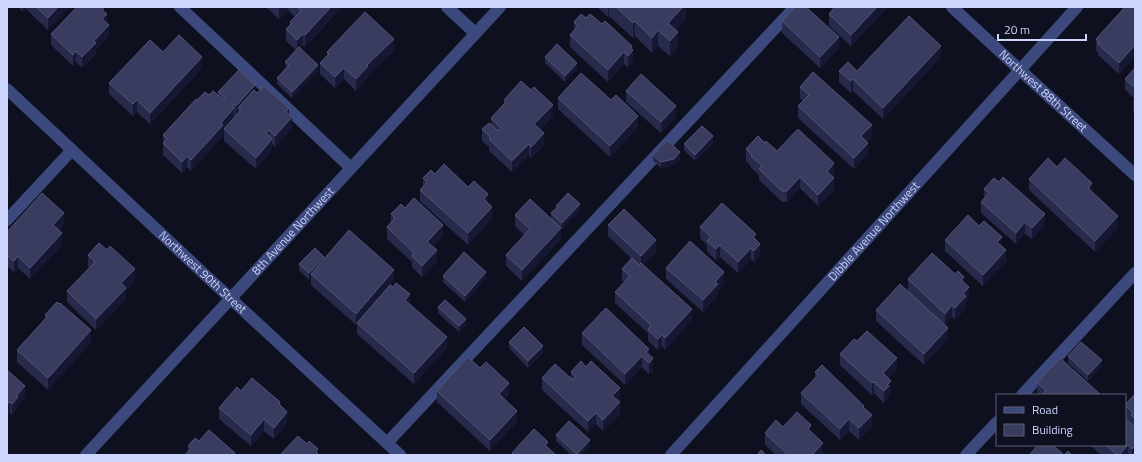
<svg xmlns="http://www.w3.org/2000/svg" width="1142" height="462" viewBox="0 0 1142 462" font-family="'Titillium Web',sans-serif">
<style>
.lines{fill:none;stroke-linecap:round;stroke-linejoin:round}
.minor{stroke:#3b497c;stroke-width:12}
.wall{fill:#282a4c}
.shaded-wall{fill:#161732}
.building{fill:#393c5f;stroke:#515478}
.labels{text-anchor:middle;stroke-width:3;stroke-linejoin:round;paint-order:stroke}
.street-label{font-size:12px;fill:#ced5fc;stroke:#0e0f1f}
</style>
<rect width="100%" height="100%" fill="#0e0f1f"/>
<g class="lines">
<g class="minor">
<polyline points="180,7 351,168"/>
<polyline points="447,7 475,33"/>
<path id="s1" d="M952,7L1020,70L1135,175"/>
<path id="s2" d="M7,89L203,273L400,455"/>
<polyline points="7,220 72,150"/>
<polyline points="1022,395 1135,273"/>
<polyline points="387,443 795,7"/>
<path id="s3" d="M86,455L500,7"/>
<path id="s4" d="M671,455L1077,7"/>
<polyline points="966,455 997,422"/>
</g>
</g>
<g class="wall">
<polygon points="18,7 69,7 48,30 26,9 23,12"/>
<polygon points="266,7 342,7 305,47 303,45 300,48 318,71 292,98 277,84 277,78 286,68 285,62 296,50 286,41 286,29 290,25 290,22 295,17 288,10 279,19"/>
<polygon points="597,7 686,7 686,19 676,30 678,47 670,56 658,46 652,53 635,36 633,38 609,16 608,17"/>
<polygon points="888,7 851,46 829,26 829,14"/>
<polygon points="1135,7 1135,56 1119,74 1098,55 1098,52 1096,51 1096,39"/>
<polygon points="104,12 109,36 96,49 96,54 82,68 76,62 73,66 51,45 51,34"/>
<polygon points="586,18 632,50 633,61 628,67 624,64 608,82 570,47 570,35 574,30 574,22"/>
<polygon points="782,21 839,48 820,68 782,33"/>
<polygon points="394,50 368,76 368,77 356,91 344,79 335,88 320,74 320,63 327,55 327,52"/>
<polygon points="163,52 202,68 150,124 137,112 133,116 109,94 109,83"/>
<polygon points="545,57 577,69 565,82 545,63"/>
<polygon points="941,57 883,119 853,91 851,93 839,82 839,71 857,71"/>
<polygon points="1135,68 1135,114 1133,112 1133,100 1135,99 1125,90 1125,79"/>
<polygon points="800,87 872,136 867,142 868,154 854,169 798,118 798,106 803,101 800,98"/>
<polygon points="626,91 676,117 661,133 626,102"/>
<polygon points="218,92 255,92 289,115 292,129 275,147 272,144 272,150 256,169 224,141 224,131 223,132 223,136 191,171 187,167 182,173 163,155 163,135 197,100 209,95 218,95"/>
<polygon points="558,98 638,127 610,157 558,109"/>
<polygon points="504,100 553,116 540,130 544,145 531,158 529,155 512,172 489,151 489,147 482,141 482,129 491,125 491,118 504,104"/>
<polygon points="713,143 695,161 684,150 684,144"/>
<polygon points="765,143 777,151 834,175 832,177 834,190 818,206 800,188 787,202 782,202 759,180 759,175 751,168 751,166 746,161 746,149"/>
<polygon points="653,155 680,159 674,165 661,168 653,161"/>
<polygon points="1057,167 1092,192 1118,228 1095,252 1029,190 1029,179"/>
<polygon points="423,178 468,187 488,204 492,219 468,245 420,201 420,190 423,187"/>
<polygon points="984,189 1045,225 1032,239 1025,234 1016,244 981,213 981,202 984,198"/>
<polygon points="556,206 580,210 562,229 561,228 561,239 522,281 506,266 506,255 524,235 515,226 515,215 551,219 551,213 556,208"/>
<polygon points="405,208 443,236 433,247 437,261 422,277 412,267 412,262 387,239 387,227 391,222 391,214"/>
<polygon points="64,224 59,230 62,245 30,279 18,268 14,272 7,266 7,232"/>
<polygon points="608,225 656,252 643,265 692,320 665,350 662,346 658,350 648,341 648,333 615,303 615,292 624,282 622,280 622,269 631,258 608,236"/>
<polygon points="700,227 756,240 760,255 754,262 751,259 738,273 720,257 716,260 707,252 707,245 700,238"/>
<polygon points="945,240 1002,247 1006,262 983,286 945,251"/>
<polygon points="88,255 135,281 126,290 126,299 96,330 67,302 67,291 90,268 88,266"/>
<polygon points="324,259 394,281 391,285 410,305 447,348 414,384 357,334 357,323 356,325 311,285 311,278 309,280 299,270 299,264"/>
<polygon points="666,268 724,284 718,291 718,295 703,312 666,279"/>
<polygon points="443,276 486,278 465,302 443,282"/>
<polygon points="908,279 964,283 969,298 966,302 966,308 955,319 952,317 945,325 948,339 924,365 876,321 876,310 908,290"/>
<polygon points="438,307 466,325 459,332 438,313"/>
<polygon points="45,315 91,342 48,390 17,362 17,350 45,319"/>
<polygon points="582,333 649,355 653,370 649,374 642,367 625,385 582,345"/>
<polygon points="509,342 543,353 528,368 509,348"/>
<polygon points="840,354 897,369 888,378 891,392 889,394 889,397 884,403 874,393 872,395 840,365"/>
<polygon points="1068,356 1102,366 1088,381 1068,363"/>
<polygon points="7,370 25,397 18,405 18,408 12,415 10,413"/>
<polygon points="571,372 620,399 618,401 620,414 603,431 596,424 588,432 542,390 542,378 571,378"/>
<polygon points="815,372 864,408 872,426 859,440 849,431 840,440 801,404 801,393 815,379"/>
<polygon points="1037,383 1101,395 1037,395"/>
<polygon points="241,391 280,406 287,423 274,439 264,431 251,446 219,419 219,408"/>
<polygon points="437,391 509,395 505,400 517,422 490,451 437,402"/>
<polygon points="1135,394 1135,455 1101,455 1090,445 1125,445 1131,424 1131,423 1125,417 1125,405"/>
<polygon points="783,427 811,432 823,454 822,455 776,455 765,445 765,433"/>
<polygon points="556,435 590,446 581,455 571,455 556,441"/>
<polygon points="199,441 235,455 188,451 188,446"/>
</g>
<g class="shaded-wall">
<polygon points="23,7 26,7 26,9 23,12"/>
<polygon points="58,7 69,7 48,30 48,18"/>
<polygon points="280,7 288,7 288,10 279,19 279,8"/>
<polygon points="331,7 342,7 305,47 305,35"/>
<polygon points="608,7 609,7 609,16 608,17"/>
<polygon points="683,7 686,7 686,19 668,38 668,23"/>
<polygon points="877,7 888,7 851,46 851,35"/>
<polygon points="104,8 104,16 107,14 107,25 102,30 102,10"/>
<polygon points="635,21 635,36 633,38 633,23"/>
<polygon points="109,25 109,36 96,49 96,54 82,68 82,57 94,41"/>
<polygon points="658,30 658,46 652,53 652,38"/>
<polygon points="678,32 678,47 670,56 670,41"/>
<polygon points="303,34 303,45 297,51 297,40"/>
<polygon points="839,37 839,48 820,68 820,57"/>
<polygon points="394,39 394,50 368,76 368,77 356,91 356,79 367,65"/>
<polygon points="1135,45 1135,56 1119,74 1119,63"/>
<polygon points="632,46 633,61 628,67 628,56 631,48"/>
<polygon points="941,46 941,57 883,119 883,108"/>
<polygon points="76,51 76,62 73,66 73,55"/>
<polygon points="624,52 624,64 608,82 608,70"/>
<polygon points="202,57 202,68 150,124 150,113"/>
<polygon points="577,63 577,69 565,82 565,76"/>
<polygon points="318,65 318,71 292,98 292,92"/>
<polygon points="344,68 344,79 335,88 335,77"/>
<polygon points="853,79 853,91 851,93 851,81"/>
<polygon points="255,85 255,96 241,110 238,108 238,115 236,117 236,106"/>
<polygon points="137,100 137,112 133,116 133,104"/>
<polygon points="233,104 233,109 234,108 234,119 224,129 224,131 223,132 223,136 191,171 191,160 221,123"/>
<polygon points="553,105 553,116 534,136 534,124"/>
<polygon points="676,106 676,117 661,133 661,122"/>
<polygon points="289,108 289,120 286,112"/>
<polygon points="638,116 638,127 610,157 610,146"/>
<polygon points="292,117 292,129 275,147 275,136"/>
<polygon points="872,125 872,136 861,148 861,136"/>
<polygon points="269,130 269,142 266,133"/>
<polygon points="544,133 544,145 531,158 531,147"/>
<polygon points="713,136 713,143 695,161 695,155"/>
<polygon points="272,139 272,150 256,169 256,158"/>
<polygon points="868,143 868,154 854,169 854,158"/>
<polygon points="529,144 529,155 512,172 512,161"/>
<polygon points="680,152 680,159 674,165 661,168 661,162"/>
<polygon points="187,156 187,167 182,173 182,162"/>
<polygon points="834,163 834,175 827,183 827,172"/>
<polygon points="9,173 9,192 7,194 7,174"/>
<polygon points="800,177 800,188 787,202 787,191"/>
<polygon points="834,178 834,190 818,206 818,195"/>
<polygon points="1092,183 1092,195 1088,188"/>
<polygon points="488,194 488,206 484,199"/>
<polygon points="580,204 580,210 562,229 562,223"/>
<polygon points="492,207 492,219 468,245 468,233"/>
<polygon points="64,213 64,224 53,236 53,225"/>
<polygon points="1045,214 1045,225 1032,239 1032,228"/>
<polygon points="1118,216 1118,228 1095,252 1095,241"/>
<polygon points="1025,222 1025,234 1016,244 1016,233"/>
<polygon points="443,225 443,236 427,253 427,242"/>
<polygon points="561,228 561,239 522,281 522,270"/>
<polygon points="62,233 62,245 30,279 30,268"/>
<polygon points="756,234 756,245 753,237"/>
<polygon points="1002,237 1002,248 997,242"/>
<polygon points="656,240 656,252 641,267 641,256"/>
<polygon points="760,244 760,255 754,262 754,251"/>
<polygon points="720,245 720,257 716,260 716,249"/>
<polygon points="751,248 751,259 738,273 738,262"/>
<polygon points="437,250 437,261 422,277 422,266"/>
<polygon points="1006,250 1006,262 983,286 983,275"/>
<polygon points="18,256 18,268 14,272 14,261"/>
<polygon points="324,257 324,263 311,274 311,278 309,280 309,273"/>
<polygon points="135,269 135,281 126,290 126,299 96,330 96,319 121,283"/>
<polygon points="394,270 394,281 356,325 356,314"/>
<polygon points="486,272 486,278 465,302 465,296"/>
<polygon points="724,272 724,284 718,291 718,295 703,312 703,300 715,282"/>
<polygon points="964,277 964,289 961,280"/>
<polygon points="969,287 969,298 966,302 966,308 955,319 955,308 963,294"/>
<polygon points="410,294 410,305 405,300"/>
<polygon points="952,305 952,317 945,325 945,314"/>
<polygon points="692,309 692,320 665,350 665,338"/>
<polygon points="466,319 466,325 459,332 459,326"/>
<polygon points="948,328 948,339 924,365 924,354"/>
<polygon points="91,330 91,342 48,390 48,378"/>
<polygon points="662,335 662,346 658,350 658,339"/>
<polygon points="447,337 447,348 414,384 414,373"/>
<polygon points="543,346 543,353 528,368 528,361"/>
<polygon points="649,349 649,361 646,352"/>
<polygon points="642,356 642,367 625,385 625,374"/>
<polygon points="653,358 653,370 649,374 649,363"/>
<polygon points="897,358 897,369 883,385 883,373"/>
<polygon points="1102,360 1102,366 1088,381 1088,375"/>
<polygon points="891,381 891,392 889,394 889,397 884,403 884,391 887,385"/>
<polygon points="874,382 874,393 872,395 872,383"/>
<polygon points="509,383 509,395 499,406 499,394"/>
<polygon points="25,386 25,397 18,405 18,408 12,415 12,404 17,395"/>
<polygon points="620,388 620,399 612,407 612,396"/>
<polygon points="10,402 10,413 7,416 7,404"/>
<polygon points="620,402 620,414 603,431 603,420"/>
<polygon points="517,411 517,422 490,451 490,440"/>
<polygon points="287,412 287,423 274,439 274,428"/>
<polygon points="596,413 596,424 588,432 588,421"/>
<polygon points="872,415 872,426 859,440 859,428"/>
<polygon points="264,419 264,431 251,446 251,435"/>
<polygon points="849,419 849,431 840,440 840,429"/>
<polygon points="811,425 811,437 808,429"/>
<polygon points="590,440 590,446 581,455 577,455 577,454"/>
<polygon points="548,442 548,453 545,445"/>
<polygon points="823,443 823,454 822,455 812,455"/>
<polygon points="1128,445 1128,455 1119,455"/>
<polygon points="1135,446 1135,455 1132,455 1132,449"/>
</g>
<g class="building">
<polygon points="36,7 58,7 48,18"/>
<polygon points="77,7 104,7 104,8 102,10 107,14 102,19 109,25 94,41 96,43 82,57 76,51 73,55 51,34"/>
<polygon points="297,7 331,7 305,35 303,34 297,40 286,29 292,23 290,22 301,11"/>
<polygon points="616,7 644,7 645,8 646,7 683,7 668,23 678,32 670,41 658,30 652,38 635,21 633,23"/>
<polygon points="795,7 806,7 839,37 820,57 782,21"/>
<polygon points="835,7 877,7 851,35 829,14"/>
<polygon points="1125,7 1135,7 1135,45 1119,63 1098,44 1099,42 1096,39"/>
<polygon points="365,12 394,39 367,65 368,66 356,79 344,68 335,77 320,63 329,54 327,52"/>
<polygon points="581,14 586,18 590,14 602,24 605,21 632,46 631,48 633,50 628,56 624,52 608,70 570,35 578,26 574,22"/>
<polygon points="909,16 941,46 883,108 853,79 851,81 839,71 848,62 857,71"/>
<polygon points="179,35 202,57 150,113 137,100 133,104 109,83 150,40 163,52"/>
<polygon points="557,44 577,63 565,76 545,57"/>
<polygon points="299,47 318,65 292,92 277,78 289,65 285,62"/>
<polygon points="1135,68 1135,88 1125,79"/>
<polygon points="239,70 255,85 236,106 233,104 232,106 234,108 221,123 223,125 191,160 187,156 182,162 163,143 167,139 163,135 196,99 197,100 205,92 209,95 213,91 224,100 225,98 218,92"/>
<polygon points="813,72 872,125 861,136 868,143 854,158 798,106 809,95 800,87"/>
<polygon points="581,73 611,100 616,95 638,116 610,146 558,98"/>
<polygon points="641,74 676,106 661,122 626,91"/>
<polygon points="521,81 531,90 534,87 553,105 534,124 544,133 531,147 529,144 512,161 489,139 491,138 482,129 489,123 498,131 501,128 491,118 506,102 504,100"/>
<polygon points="264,86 289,108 286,112 292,117 275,136 269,130 266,133 272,139 256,158 224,129 241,110 238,108 254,90 257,93"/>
<polygon points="702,126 713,136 695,155 684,144"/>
<polygon points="798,129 834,163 827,172 834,178 818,195 800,177 787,191 782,191 759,169 762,166 751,156 752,155 746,149 758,136 765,143 766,141 777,151"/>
<polygon points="667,140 680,152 674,159 661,162 653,155"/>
<polygon points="1048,158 1057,167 1065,158 1092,183 1088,188 1118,216 1095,241 1029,179"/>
<polygon points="444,164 468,187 474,181 488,194 484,199 492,207 468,233 420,190 427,182 423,178 431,170 435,174"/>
<polygon points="1003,177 1045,214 1032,228 1025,222 1016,233 981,202 989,193 984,189 994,178 999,182"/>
<polygon points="42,193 64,213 53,225 62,233 30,268 18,256 14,261 7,255 7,232"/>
<polygon points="568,193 580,204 562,223 551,213 558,207 556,206"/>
<polygon points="414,198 443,225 427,242 437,250 422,266 412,256 414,253 387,227 395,218 391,214 401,204 405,208"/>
<polygon points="530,199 561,228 522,270 506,255 530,229 515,215"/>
<polygon points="722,203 756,234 753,237 760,244 754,251 751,248 738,262 720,245 716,249 707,241 711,237 700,227"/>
<polygon points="624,209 656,240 641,256 608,225"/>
<polygon points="968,215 979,226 984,221 1002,237 997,242 1006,250 983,275 945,240"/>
<polygon points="349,230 394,270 356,314 311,274"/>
<polygon points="690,241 724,272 715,282 718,284 703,300 666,268"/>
<polygon points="99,243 107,250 110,246 135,269 121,283 126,288 96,319 67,291 95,262 88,255"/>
<polygon points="315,248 324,257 309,273 299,264"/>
<polygon points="464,252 486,272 465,296 443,276"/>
<polygon points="932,253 955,274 958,271 964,277 961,280 969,287 963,294 966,296 955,308 952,305 945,314 908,279"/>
<polygon points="632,258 639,265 641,263 692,309 665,338 662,335 658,339 648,330 651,325 615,292 630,276 622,269"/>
<polygon points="396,283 410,294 405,300 447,337 414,373 357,323 390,285 393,287"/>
<polygon points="900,284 948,328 924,354 876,310"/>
<polygon points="445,300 466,319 459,326 438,307"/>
<polygon points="57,302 59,304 60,303 91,330 48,378 17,350 47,317 45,315"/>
<polygon points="606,308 649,349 646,352 653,358 649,363 642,356 625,374 582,333"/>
<polygon points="524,327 543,346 528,361 509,342"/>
<polygon points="867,331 897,358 883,373 891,381 887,385 889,386 884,391 874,382 872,383 840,354 854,339 857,341"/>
<polygon points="1081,342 1102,360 1088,375 1068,356"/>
<polygon points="468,357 480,368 486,362 509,383 499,394 517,411 490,440 437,391"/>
<polygon points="1060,358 1101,395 1042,395 1046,390 1037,383"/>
<polygon points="581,361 586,367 591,361 620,388 612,396 620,402 603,420 596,413 588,421 542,378 555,364 573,380 576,377 571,372"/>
<polygon points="822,365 864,406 863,407 872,415 859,428 849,419 840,429 801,393 818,375 815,372"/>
<polygon points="7,370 25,386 17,395 18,397 12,404 10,402 7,404"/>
<polygon points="252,378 280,402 279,404 287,412 274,428 264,419 251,435 219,408 237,387 241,391"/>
<polygon points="1135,394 1135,418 1131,415 1133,413 1125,405"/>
<polygon points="797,412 811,425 808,429 823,443 812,455 788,455 765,433 776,420 783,427"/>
<polygon points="1125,418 1135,427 1135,446 1132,449 1128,445 1119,455 1117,455 1106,445 1125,445"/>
<polygon points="569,421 590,440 577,454 556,435"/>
<polygon points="534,429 548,442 545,445 556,455 514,455 512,453"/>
<polygon points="209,430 235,453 233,455 185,455 191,448 188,446 195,438 199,441"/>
<polygon points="298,436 307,444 309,441 318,449 316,452 319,455 280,455"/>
<polygon points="1038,445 1053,445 1064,455 1029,455"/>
<polygon points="761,450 766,455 757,455"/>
<polygon points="1068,451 1072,455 1064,455"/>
</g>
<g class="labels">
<g class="street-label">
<text dy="4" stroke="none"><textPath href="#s1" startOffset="124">Northwest 88th Street</textPath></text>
<text dy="4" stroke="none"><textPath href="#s3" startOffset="305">8th Avenue Northwest</textPath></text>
<text dy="4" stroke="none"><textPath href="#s4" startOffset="302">Dibble Avenue Northwest</textPath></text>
<text dy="4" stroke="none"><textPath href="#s2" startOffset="268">Northwest 90th Street</textPath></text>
</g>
</g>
<rect width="1142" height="462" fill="none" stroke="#ced5fc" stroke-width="16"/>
<rect x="996" y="394" width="130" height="52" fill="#0e0f1f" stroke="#5b5e77"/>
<rect x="1004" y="407" width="20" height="6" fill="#3b497c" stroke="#5b5e77"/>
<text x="1032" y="414" font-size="12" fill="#ced5fc">Road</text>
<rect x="1004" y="424" width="20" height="12" fill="#393c5f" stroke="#5b5e77"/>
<text x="1032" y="434" font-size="12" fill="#ced5fc">Building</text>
<path d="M998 34v6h88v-6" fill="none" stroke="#ced5fc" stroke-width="2"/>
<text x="1004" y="34" font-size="12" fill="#ced5fc" stroke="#0e0f1f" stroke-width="3" paint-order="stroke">20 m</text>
</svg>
